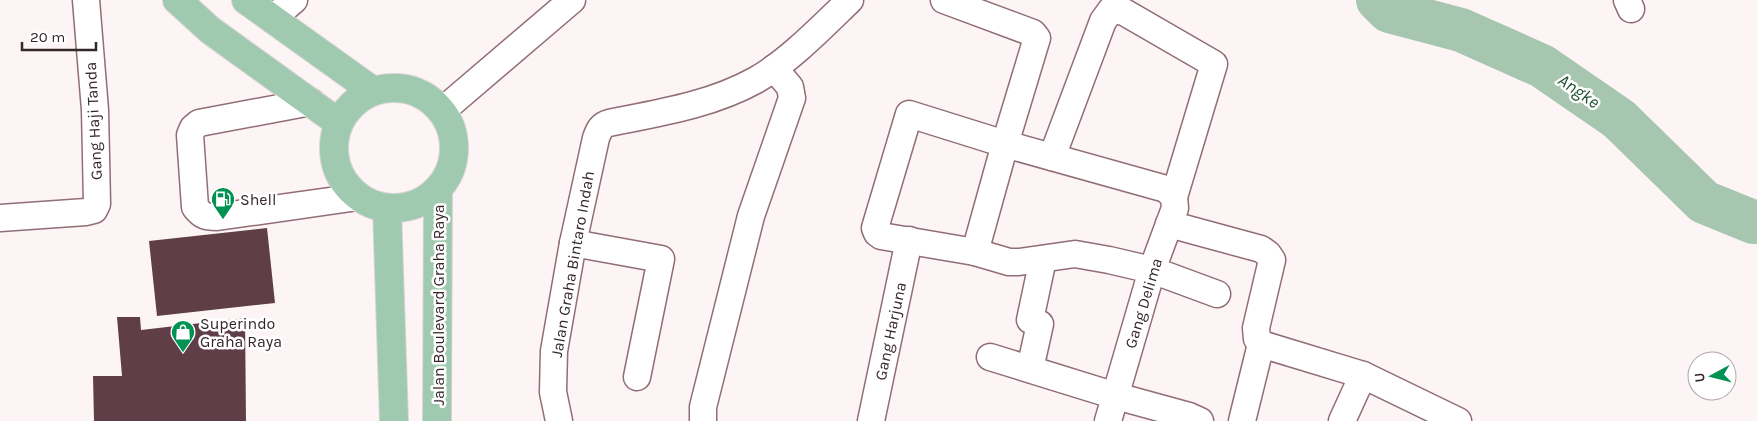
<svg xmlns="http://www.w3.org/2000/svg" width="1757" height="421" viewBox="0 0 1757 421" font-family="Karla,sans-serif">
<style>
.lines{fill:none;stroke-linecap:round;stroke-linejoin:round}
.river{stroke:#a6c6af;stroke-width:44}
.building{fill:#5f3e47}
.minor-casing{stroke:#916d76;stroke-width:29}
.major-casing{stroke:#d7d4d4;stroke-width:30}
.minor{stroke:#fff;stroke-width:26}
.major{stroke:#a0caaf;stroke-width:28}
.labels{text-anchor:middle;stroke-width:5;stroke-linejoin:round;paint-order:stroke}
.street-label{font-size:16px;fill:#35262a;stroke:#fff}
.poi-label{font-size:16px;fill:#35262a;stroke:#fff;text-anchor:start}
.water-label{font-size:18px;font-style:italic;fill:#1c5031;stroke:#fff}
</style>
<rect width="100%" height="100%" fill="#fdf4f6"/>
<g class="lines">
<polyline class="river" points="1378,0 1389,11 1461,30 1542,66 1619,119 1704,202 1753,222 1757,222"/>
</g>
<g class="building">
<polygon points="267,228 275,303 157,316 149,241"/>
<polygon points="117,317 140,317 141,330 245,318 246,421 94,421 93,376 122,376"/>
</g>
<g class="lines">
<g class="minor-casing">
<g id="minor">
<polyline points="944,0 1033,33 1037,38 1005,144 975,252"/>
<polyline points="1627,0 1631,9"/>
<polyline points="272,19 294,0"/>
<path d="M311,102L199,123L193,128L190,135L195,207C202,216 206,217 217,217L358,197"/>
<polyline points="442,111 572,0"/>
<polyline points="1052,157 1103,21 1111,10 1124,12 1214,64 1174,197"/>
<polyline points="0,218 86,212 94,210 97,204 95,110 86,0"/>
<polyline points="1169,224 1261,249 1268,254 1272,260 1256,328 1257,339 1261,344 1363,375 1342,421"/>
<polyline points="573,243 661,259 637,377"/>
<polyline points="990,357 1116,396 1189,416 1200,421"/>
<polyline points="1030,369 1040,324 1030,320 1043,259"/>
<polyline points="1363,375 1458,421"/>
<path d="M559,421L553,392L554,351L573,243L596,138C599,130 601,125 609,123C659,113 711,105 756,80C788,62 823,26 850,0"/>
<polyline points="703,421 703,407 751,216 792,98 790,87 774,68"/>
<polyline points="871,421 909,240"/>
<polyline points="1108,421 1152,270 1175,208 1174,197 1166,189 1005,144 909,114 875,228 877,233 881,236 975,252 1009,262 1019,262 1075,254 1109,260 1152,270 1217,294"/>
<polyline points="1242,421 1261,344"/>
</g>
</g>
<g class="major-casing">
<g id="major">
<polyline points="177,0 210,30 339,123"/>
<polyline points="246,0 373,91"/>
<circle cx="394" cy="148" r="60"/>
<polyline points="387,209 394,421"/>
<polyline points="437,421 438,190"/>
</g>
</g>
<use href="#minor" class="minor"/>
<use href="#major" class="major"/>
</g>
<defs>
<g id="fuel-pin" transform="scale(1.25)"><path d="M0 17L-7.5 6A9.5 9.5 0 1 1 7.5 6Z" fill="#009252" stroke="#fff"/><path d="M-5.5-6h7V0h2V4h1.3V-2.5L3-4.5l.8-.8L6-3V5H2.5V1h-1V6h-7ZM-4.2-4.7v3.2H.2V-4.7Z" fill="#fff"/></g>
<g id="shop-pin" transform="scale(1.25)"><path d="M0 17L-7.5 6A9.5 9.5 0 1 1 7.5 6Z" fill="#009252" stroke="#fff"/><path d="M-5-2.5h2.3a2.7 3.5 0 0 1 5.4 0H5L5.5 6h-11ZM-1.5-2.5h3a1.5 2.3 0 0 0-3 0Z" fill="#fff"/></g>
</defs>
<g fill-rule="evenodd">
<use href="#fuel-pin" x="223" y="199"/>
<use href="#shop-pin" x="183" y="332"/>
</g>
<g class="labels">
<g class="street-label">
<text transform="translate(93 121) rotate(-93)" y="6">Gang Haji Tanda</text>
<text transform="translate(572 264) rotate(-80)" y="6">Jalan Graha Bintaro Indah</text>
<text transform="translate(1143 303) rotate(-73)" y="6">Gang Delima</text>
<text transform="translate(438 305) rotate(-90)" y="6">Jalan Boulevard Graha Raya</text>
<text transform="translate(890 331) rotate(-78)" y="6">Gang Harjuna</text>
</g>
<g class="poi-label">
<text x="240" y="205">Shell</text>
<text x="200" y="329">Superindo<tspan x="200" dy="18">Graha Raya</tspan></text>
</g>
<g class="water-label">
<text transform="translate(1579 91) rotate(35)" y="6">Angke</text>
</g>
</g>
<g transform="translate(1712 376) rotate(263)"><circle r="24" fill="#ffffff" stroke="#aea8aa"/>
<path d="M0-4L9 19L0 12L-9 19Z" fill="#009252"/>
<text y="-8" font-size="14" font-weight="bold" text-anchor="middle" fill="#35262a">U</text>
</g>
<path d="M22 42v8h74v-8" fill="none" stroke="#35262a" stroke-width="2.5"/>
<text x="30" y="42" font-size="15" fill="#35262a" stroke="#ffffff" stroke-width="4" paint-order="stroke">20 m</text>
</svg>
